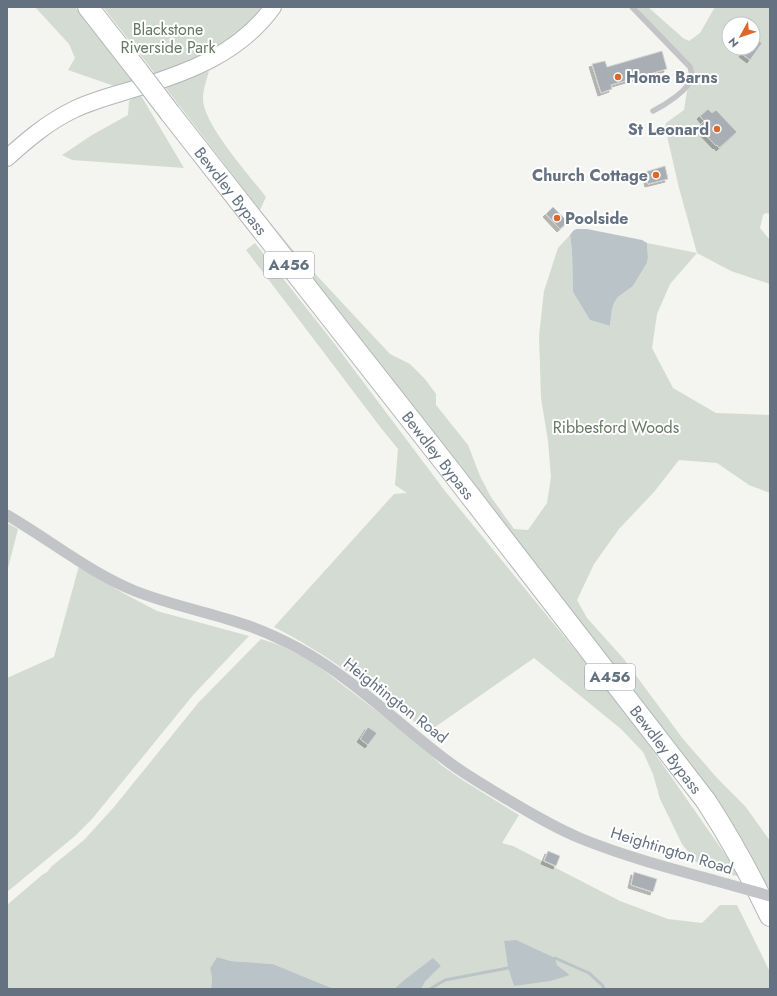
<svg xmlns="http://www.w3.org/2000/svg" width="777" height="996" viewBox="0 0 777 996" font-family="Jost,sans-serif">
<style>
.green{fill:#d4dbd2;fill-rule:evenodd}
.water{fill:#b9c3c8}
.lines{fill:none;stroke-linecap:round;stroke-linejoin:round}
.stream{stroke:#b9c3c8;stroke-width:3}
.building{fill:#a8aeb4;stroke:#d5d6d3;filter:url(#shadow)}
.secondary-casing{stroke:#b2b6ba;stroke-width:18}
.highway-casing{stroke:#b4b7ba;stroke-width:22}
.lane{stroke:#c2c4c8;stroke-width:5.5}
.street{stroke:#c2c4c8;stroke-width:11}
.secondary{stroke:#fff;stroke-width:16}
.highway{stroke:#fff;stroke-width:20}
.highway-bridge-casing{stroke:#b4b7ba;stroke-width:22;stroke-linecap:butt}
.street-bridge{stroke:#c2c4c8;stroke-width:11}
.highway-bridge{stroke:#fff;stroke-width:20}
.poi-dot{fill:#dc6729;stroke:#fff;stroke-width:1.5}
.labels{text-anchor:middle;stroke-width:4;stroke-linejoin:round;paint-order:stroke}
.shield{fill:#fff;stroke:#929ca6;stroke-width:1}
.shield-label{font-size:15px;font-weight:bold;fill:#647180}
.park-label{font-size:16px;fill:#657863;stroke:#fff}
.poi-label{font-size:16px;font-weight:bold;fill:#647180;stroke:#fff;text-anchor:start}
.street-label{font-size:16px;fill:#647180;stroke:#fff}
</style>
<defs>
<filter id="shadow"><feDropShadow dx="-3" dy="3" stdDeviation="0" flood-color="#0004"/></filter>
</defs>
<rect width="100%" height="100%" fill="#f4f4f0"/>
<g class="green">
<polygon points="35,7 75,7 133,82 120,88 68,70 75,58 69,44"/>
<polygon points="103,7 264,7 250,25 207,56 157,76"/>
<path d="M632,7H648L683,38L689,41L700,33L715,7H770V214L766,213L763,215L760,228L770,240V284L731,271L697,253L670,284L657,314L652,348L673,388L716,413L770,415V493L749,485L717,463L679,460L654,492L619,529L594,564L577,600L587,618L623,658L683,739L718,779L745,806L768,838L770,841V888L768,887L717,804L654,718L564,605L165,87L209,71C207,79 203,89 203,98C202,123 250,176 266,197L260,210L292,249L390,354L410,364L425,379L436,394V405L468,445L480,476L491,497L514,529L528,530L547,503L551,477L548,441L541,398L539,336L544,291L558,248L570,235L572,251L573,292L590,320L610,326L612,309L614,303L618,297L633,286L647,263L648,257L647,243L697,253L679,188L665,127L666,123L684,110L688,85L692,76L690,67ZM729,24H753V48H729Z"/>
<polygon points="140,94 184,168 72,160 62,155 92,135 128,115 129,101"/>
<path d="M255,243L334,343L445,491L626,712L741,877L704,868L695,861L682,844L660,799L653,774L643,752L621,729L534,658L428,732C377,693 331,656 274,627L394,494L407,493L395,485L398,449L381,428L246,250Z"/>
<polygon points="7,523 18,529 7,572"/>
<polygon points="79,566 123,593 157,611 249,636 194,694 92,819 75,836 7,892 7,678 54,657"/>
<path d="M261,639L279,645L300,655L318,666L382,715L421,745L441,765L464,781L519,815L502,843L513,846L620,901L668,919L702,923L720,905H737L770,972V989H421L425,982L441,966L403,981L394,989H334L273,964L231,961L217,957L210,968L212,978L211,989H7V905L42,875L47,872L52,866L84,840L114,807L199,702ZM504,941L557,965L570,975L514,986L508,968Z"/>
</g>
<g class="water">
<polygon points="577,229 587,229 642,240 647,243 648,257 647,263 633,286 618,297 614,303 612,309 610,326 590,320 573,292 572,251 570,235 574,230"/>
<polygon points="516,940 555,958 557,965 570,975 550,981 514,986 508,968 504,941"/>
<polygon points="217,957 231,961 273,964 334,989 211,989 212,978 210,968"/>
<polygon points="433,958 441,966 425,982 421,989 394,989 403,981"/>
</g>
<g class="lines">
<g class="stream">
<polyline points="555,958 589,973 603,986 604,989"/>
<polyline points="430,989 445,980 508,968"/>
</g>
</g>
<g class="building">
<polygon points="753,37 762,43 750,60 742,54 746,48 753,48"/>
<polygon points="662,51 667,69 611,85 612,89 601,93 592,64 605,61 607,67"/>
<polygon points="708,109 712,113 716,110 737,132 719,148 717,145 716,146 698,127 704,121 700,116"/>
<polygon points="665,166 668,179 648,184 645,172"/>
<polygon points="553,207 568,222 560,229 546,214"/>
<polygon points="368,727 377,733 368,745 360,739"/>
<polygon points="548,851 560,856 556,866 544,861"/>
<polygon points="634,872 657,879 653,892 631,885"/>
</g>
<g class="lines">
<g class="secondary-casing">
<path id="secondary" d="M7,158C27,140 48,122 73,110C93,100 115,95 137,88C189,72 240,53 273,7"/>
</g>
<g class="highway-casing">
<g id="highway">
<polyline points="88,7 138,71"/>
<path id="s1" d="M170,113L451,471L706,801C730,838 751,876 770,916"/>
</g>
</g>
<path class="lane" d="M632,7L690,67C691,70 692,74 692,77C689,90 665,105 653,111"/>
<path class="street" d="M7,515C50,540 89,572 135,591C170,605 208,612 243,624C262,630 281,639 298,648C353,678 397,723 446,760C463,773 482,784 500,795C527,811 553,827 582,839C624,856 669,868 713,880"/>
<use href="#secondary" class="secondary"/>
<use href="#highway" class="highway"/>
<g class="highway-bridge-casing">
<polyline id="highway-bridge" points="138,71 170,113"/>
</g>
<polyline class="street-bridge" points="713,880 770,896"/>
<use href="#highway-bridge" class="highway-bridge"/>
</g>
<g class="poi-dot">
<circle cx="618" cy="77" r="4"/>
<circle cx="717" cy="129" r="4"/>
<circle cx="656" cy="175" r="4"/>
<circle cx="557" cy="218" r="4"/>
</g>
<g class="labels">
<g class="shield">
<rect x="264" y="252" width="50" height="26" rx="3"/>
<rect x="585" y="664" width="50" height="26" rx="3"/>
</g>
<g class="shield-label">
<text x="289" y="270">A456</text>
<text x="610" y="682">A456</text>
</g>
<g class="park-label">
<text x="168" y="35">Blackstone<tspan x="168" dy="18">Riverside Park</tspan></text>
<text x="616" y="433">Ribbesford Woods</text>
</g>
<g class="poi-label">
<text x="626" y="83">Home Barns</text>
<text x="709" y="135" text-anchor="end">St Leonard</text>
<text x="648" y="181" text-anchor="end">Church Cottage</text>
<text x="565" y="224">Poolside</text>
</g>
<g class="street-label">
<text dy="6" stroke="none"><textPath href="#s1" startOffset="99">Bewdley Bypass</textPath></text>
<text dy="6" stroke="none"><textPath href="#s1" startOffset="435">Bewdley Bypass</textPath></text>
<text transform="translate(396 700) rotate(38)" y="6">Heightington Road</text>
<text dy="6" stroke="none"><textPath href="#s1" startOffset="807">Bewdley Bypass</textPath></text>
<text transform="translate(672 850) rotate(17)" y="6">Heightington Road</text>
</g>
</g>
<rect width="777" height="996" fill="none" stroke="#647180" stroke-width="16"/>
<g transform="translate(741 36) rotate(230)"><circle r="19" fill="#ffffff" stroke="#c1c6cc"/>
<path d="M0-3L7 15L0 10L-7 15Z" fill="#dc6729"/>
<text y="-6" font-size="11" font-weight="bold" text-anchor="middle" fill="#647180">N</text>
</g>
</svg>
